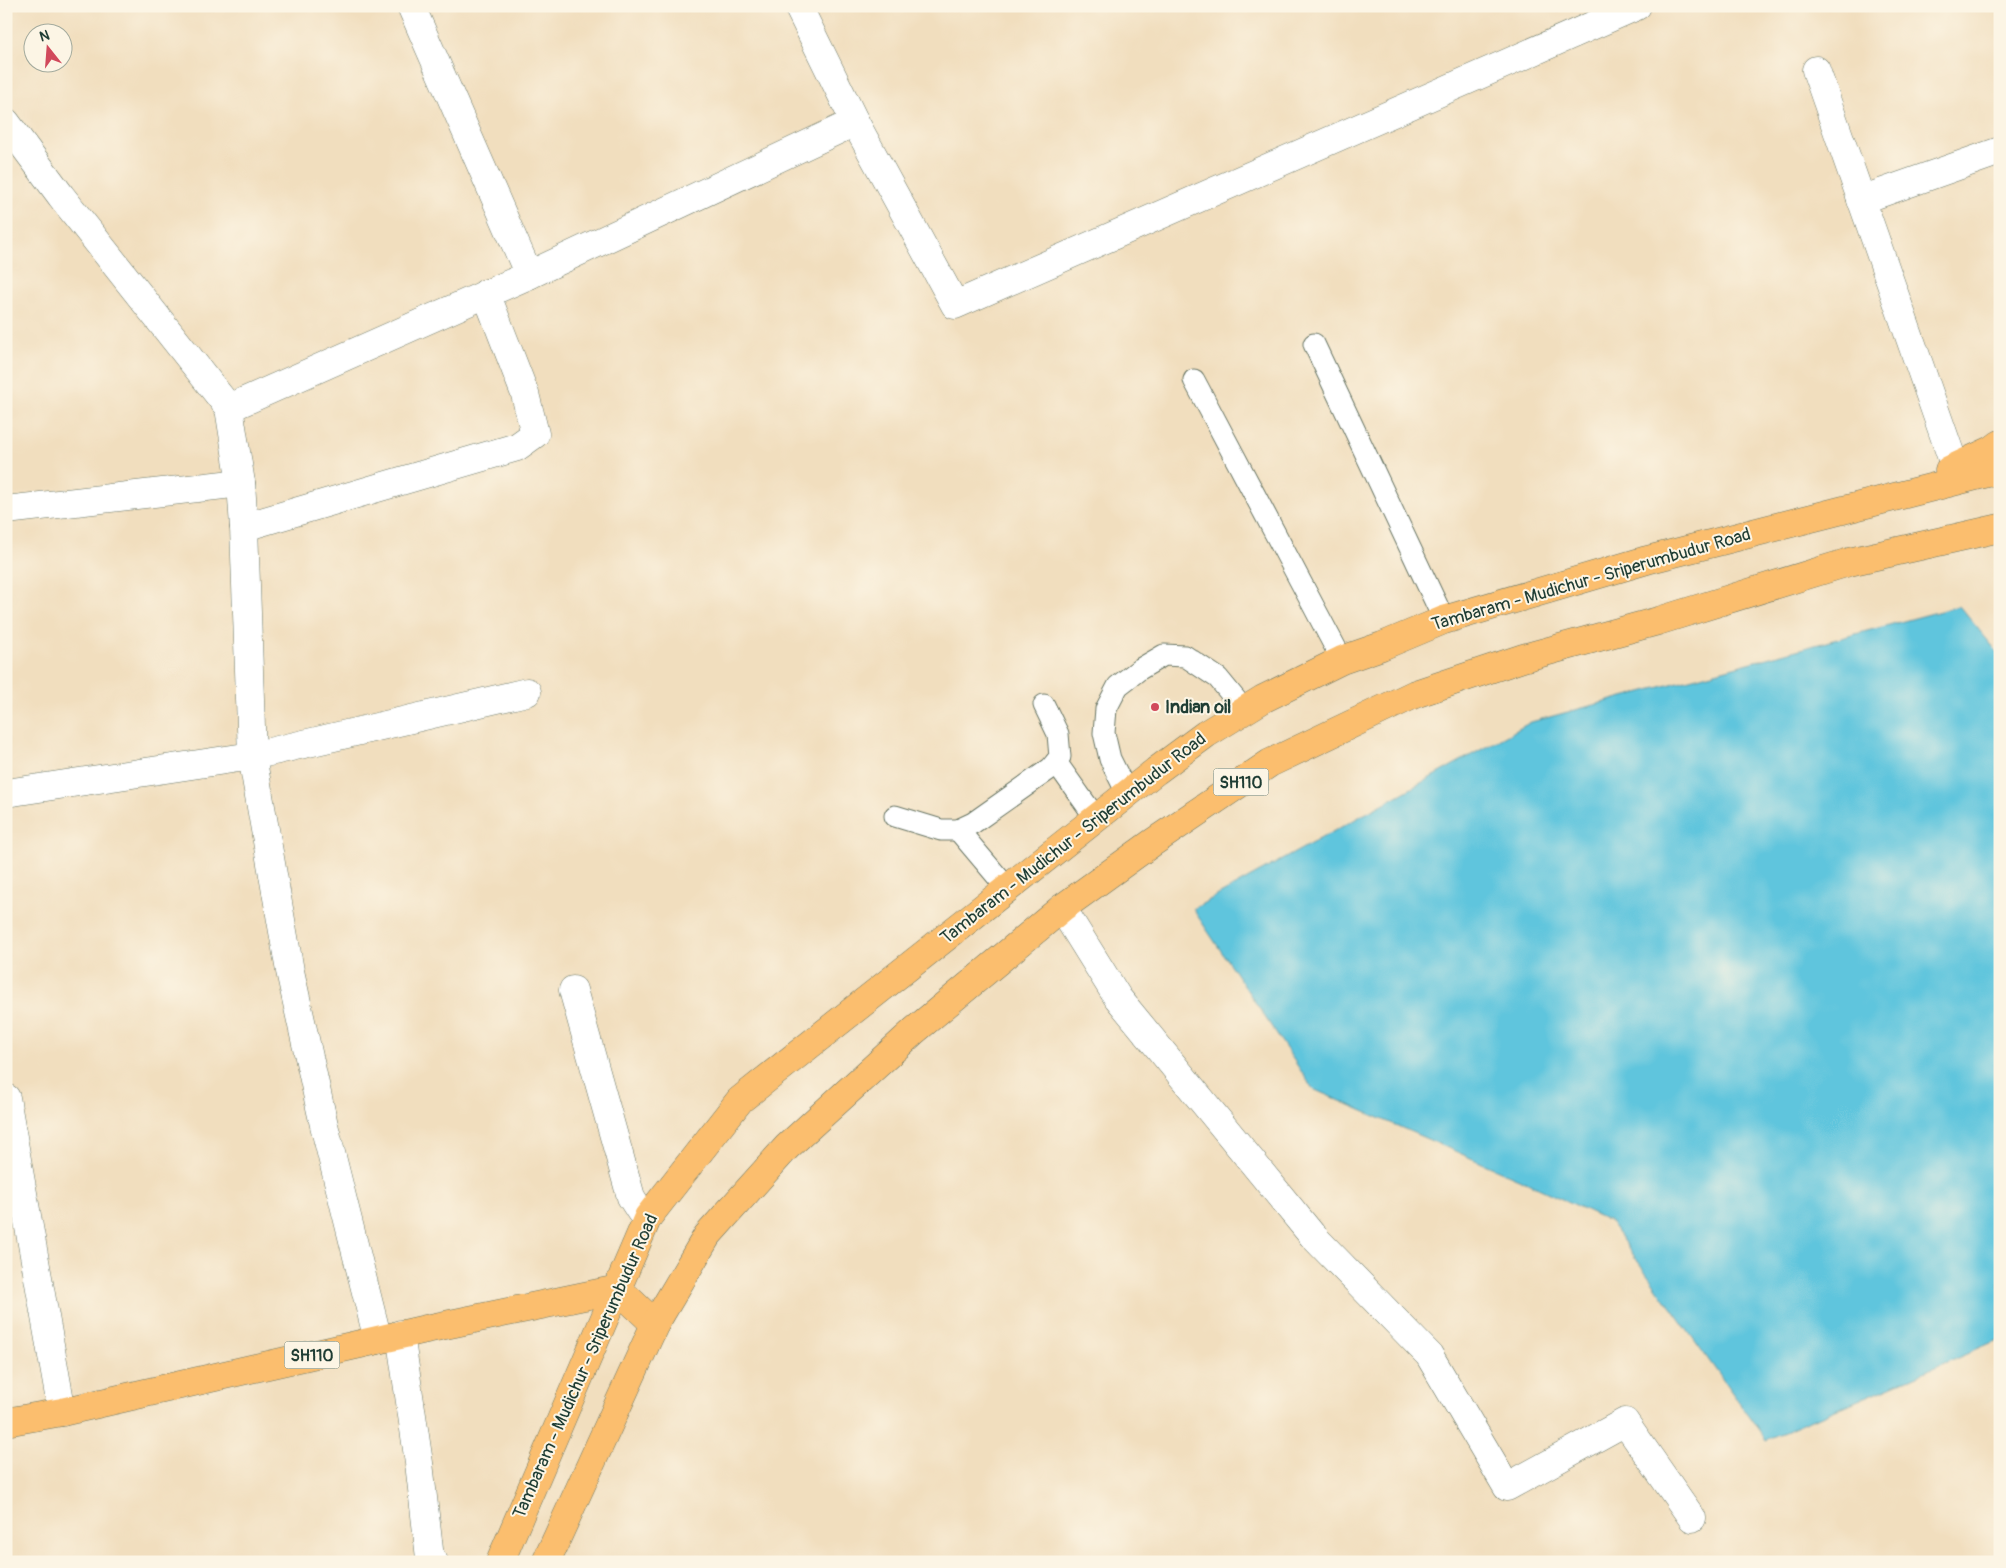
<svg xmlns="http://www.w3.org/2000/svg" width="2006" height="1568" viewBox="0 0 2006 1568" font-family="Pangolin,sans-serif">
<style>
.water{fill:#5fc5dd;stroke:#3f8188}
.lines{fill:none;stroke-linecap:round;stroke-linejoin:round}
.lane-casing{stroke:#687564;stroke-width:23}
.street-casing{stroke:#687564;stroke-width:29}
.primary-casing{stroke:#687564;stroke-width:29}
.lane{stroke:#fff;stroke-width:21}
.street{stroke:#fff;stroke-width:28}
.primary{stroke:#fbbe6e;stroke-width:28}
.poi-dot{fill:#d1495b;stroke:#fcf5e5;stroke-width:2}
.labels{text-anchor:middle;stroke-width:4;stroke-linejoin:round;paint-order:stroke}
.shield{fill:#fcf5e5;stroke:#617469;stroke-width:1}
.shield-label{font-size:16px;font-weight:bold;fill:#1f3d34}
.street-label{font-size:18px;fill:#1f3d34;stroke:#fcf5e5}
.poi-label{font-size:18px;font-weight:bold;fill:#1f3d34;stroke:#fcf5e5;text-anchor:start}
</style>
<rect width="100%" height="100%" fill="#fcf5e5"/>
<filter id="ink" filterUnits="userSpaceOnUse"><feTurbulence type="fractalNoise" baseFrequency=".02" numOctaves="2"/><feDisplacementMap in="SourceGraphic" scale="10" xChannelSelector="R" yChannelSelector="G"/><feConvolveMatrix kernelMatrix="1 2 1 2 8 2 1 2 1" color-interpolation-filters="sRGB"/></filter>
<filter id="wash" filterUnits="userSpaceOnUse"><feTurbulence type="fractalNoise" baseFrequency=".0096" numOctaves="4" result="noise"/><feDisplacementMap in="SourceGraphic" scale="20" xChannelSelector="R" yChannelSelector="G"/><feGaussianBlur stdDeviation="1.12" result="paint"/><feColorMatrix in="noise" values="0 0 0 0 0 0 0 0 0 0 0 0 0 0 0 0 0 1.4 0 .05"/><feComposite in="paint" operator="in"/></filter>
<g filter="url(#wash)">
<rect width="100%" height="100%" fill="#f1debe"/>
<polygon class="water" points="1959,606 2000,655 2000,1339 1766,1440 1609,1221 1521,1180 1313,1089 1193,909 1531,722"/>
</g>
<g filter="url(#ink)">
<g class="lines">
<g class="lane-casing">
<g id="lane">
<polyline points="1314,344 1444,620"/>
<polyline points="1194,380 1342,660"/>
<polyline points="1056,762 1095,817"/>
<polyline points="1127,793 1110,759 1104,733 1106,709 1118,686 1140,669 1164,655 1185,656 1218,678 1245,711"/>
<polyline points="895,816 941,830 958,830 973,823 1051,768 1060,757 1058,734 1044,705"/>
<polyline points="958,830 1007,888"/>
</g>
</g>
<g class="street-casing">
<g id="street">
<polyline points="411,6 529,275"/>
<polyline points="798,6 855,122 955,305 1637,6"/>
<polyline points="1816,70 1955,467"/>
<polyline points="6,122 61,196 229,408 529,275 855,122"/>
<polyline points="1861,200 2000,151"/>
<polyline points="229,408 241,483 244,527 252,756 527,692"/>
<polyline points="6,510 241,483"/>
<polyline points="244,527 517,447 535,434 525,394 486,293"/>
<polyline points="6,793 252,756 290,971 324,1125 378,1340"/>
<polyline points="1062,908 1118,998 1312,1235 1429,1355 1507,1487 1625,1422 1692,1518"/>
<polyline points="573,990 631,1197 640,1211 648,1217"/>
<polyline points="6,1098 62,1412"/>
<polyline points="400,1334 419,1463 430,1558 434,1562"/>
</g>
</g>
<g class="primary-casing">
<g id="primary">
<polyline points="1949,470 1992,450 2000,444"/>
<polyline points="618,1289 655,1324"/>
<polyline points="6,1422 62,1412 426,1329 618,1289"/>
<polyline points="500,1562 648,1217 740,1100 1156,771 1206,734 1263,699 1342,660 1382,646 1444,620 1647,560 2000,470"/>
<polyline points="546,1562 655,1324 707,1236 787,1147 914,1031 1062,908 1152,843 1270,763 1415,694 1523,658 1658,621 1849,562 2000,528"/>
</g>
</g>
<use href="#lane" class="lane"/>
<use href="#street" class="street"/>
<use href="#primary" class="primary"/>
</g>
</g>
<circle class="poi-dot" cx="1155" cy="707" r="5"/>
<g class="labels">
<g class="shield">
<rect x="1213.5" y="768.5" width="55" height="27" rx="4"/>
<rect x="284.5" y="1341.5" width="55" height="27" rx="4"/>
</g>
<g class="shield-label">
<text x="1241" y="788">SH110</text>
<text x="312" y="1361">SH110</text>
</g>
<g class="street-label">
<text transform="translate(1591 579) rotate(-16)" y="6">Tambaram - Mudichur - Sriperumbudur Road</text>
<text transform="translate(1073 838) rotate(-38)" y="6">Tambaram - Mudichur - Sriperumbudur Road</text>
<text transform="translate(585 1366) rotate(-66)" y="6">Tambaram - Mudichur - Sriperumbudur Road</text>
</g>
<g class="poi-label">
<text x="1165" y="713">Indian oil</text>
</g>
</g>
<rect width="2006" height="1568" fill="none" stroke="#fcf5e5" stroke-width="25"/>
<g transform="translate(48 48) rotate(343)"><circle r="24" fill="#fcf5e5" stroke="#a4ab9e"/>
<path d="M0-4L9 19L0 12L-9 19Z" fill="#d1495b"/>
<text y="-8" font-size="14" font-weight="bold" text-anchor="middle" fill="#1f3d34">N</text>
</g>
</svg>
